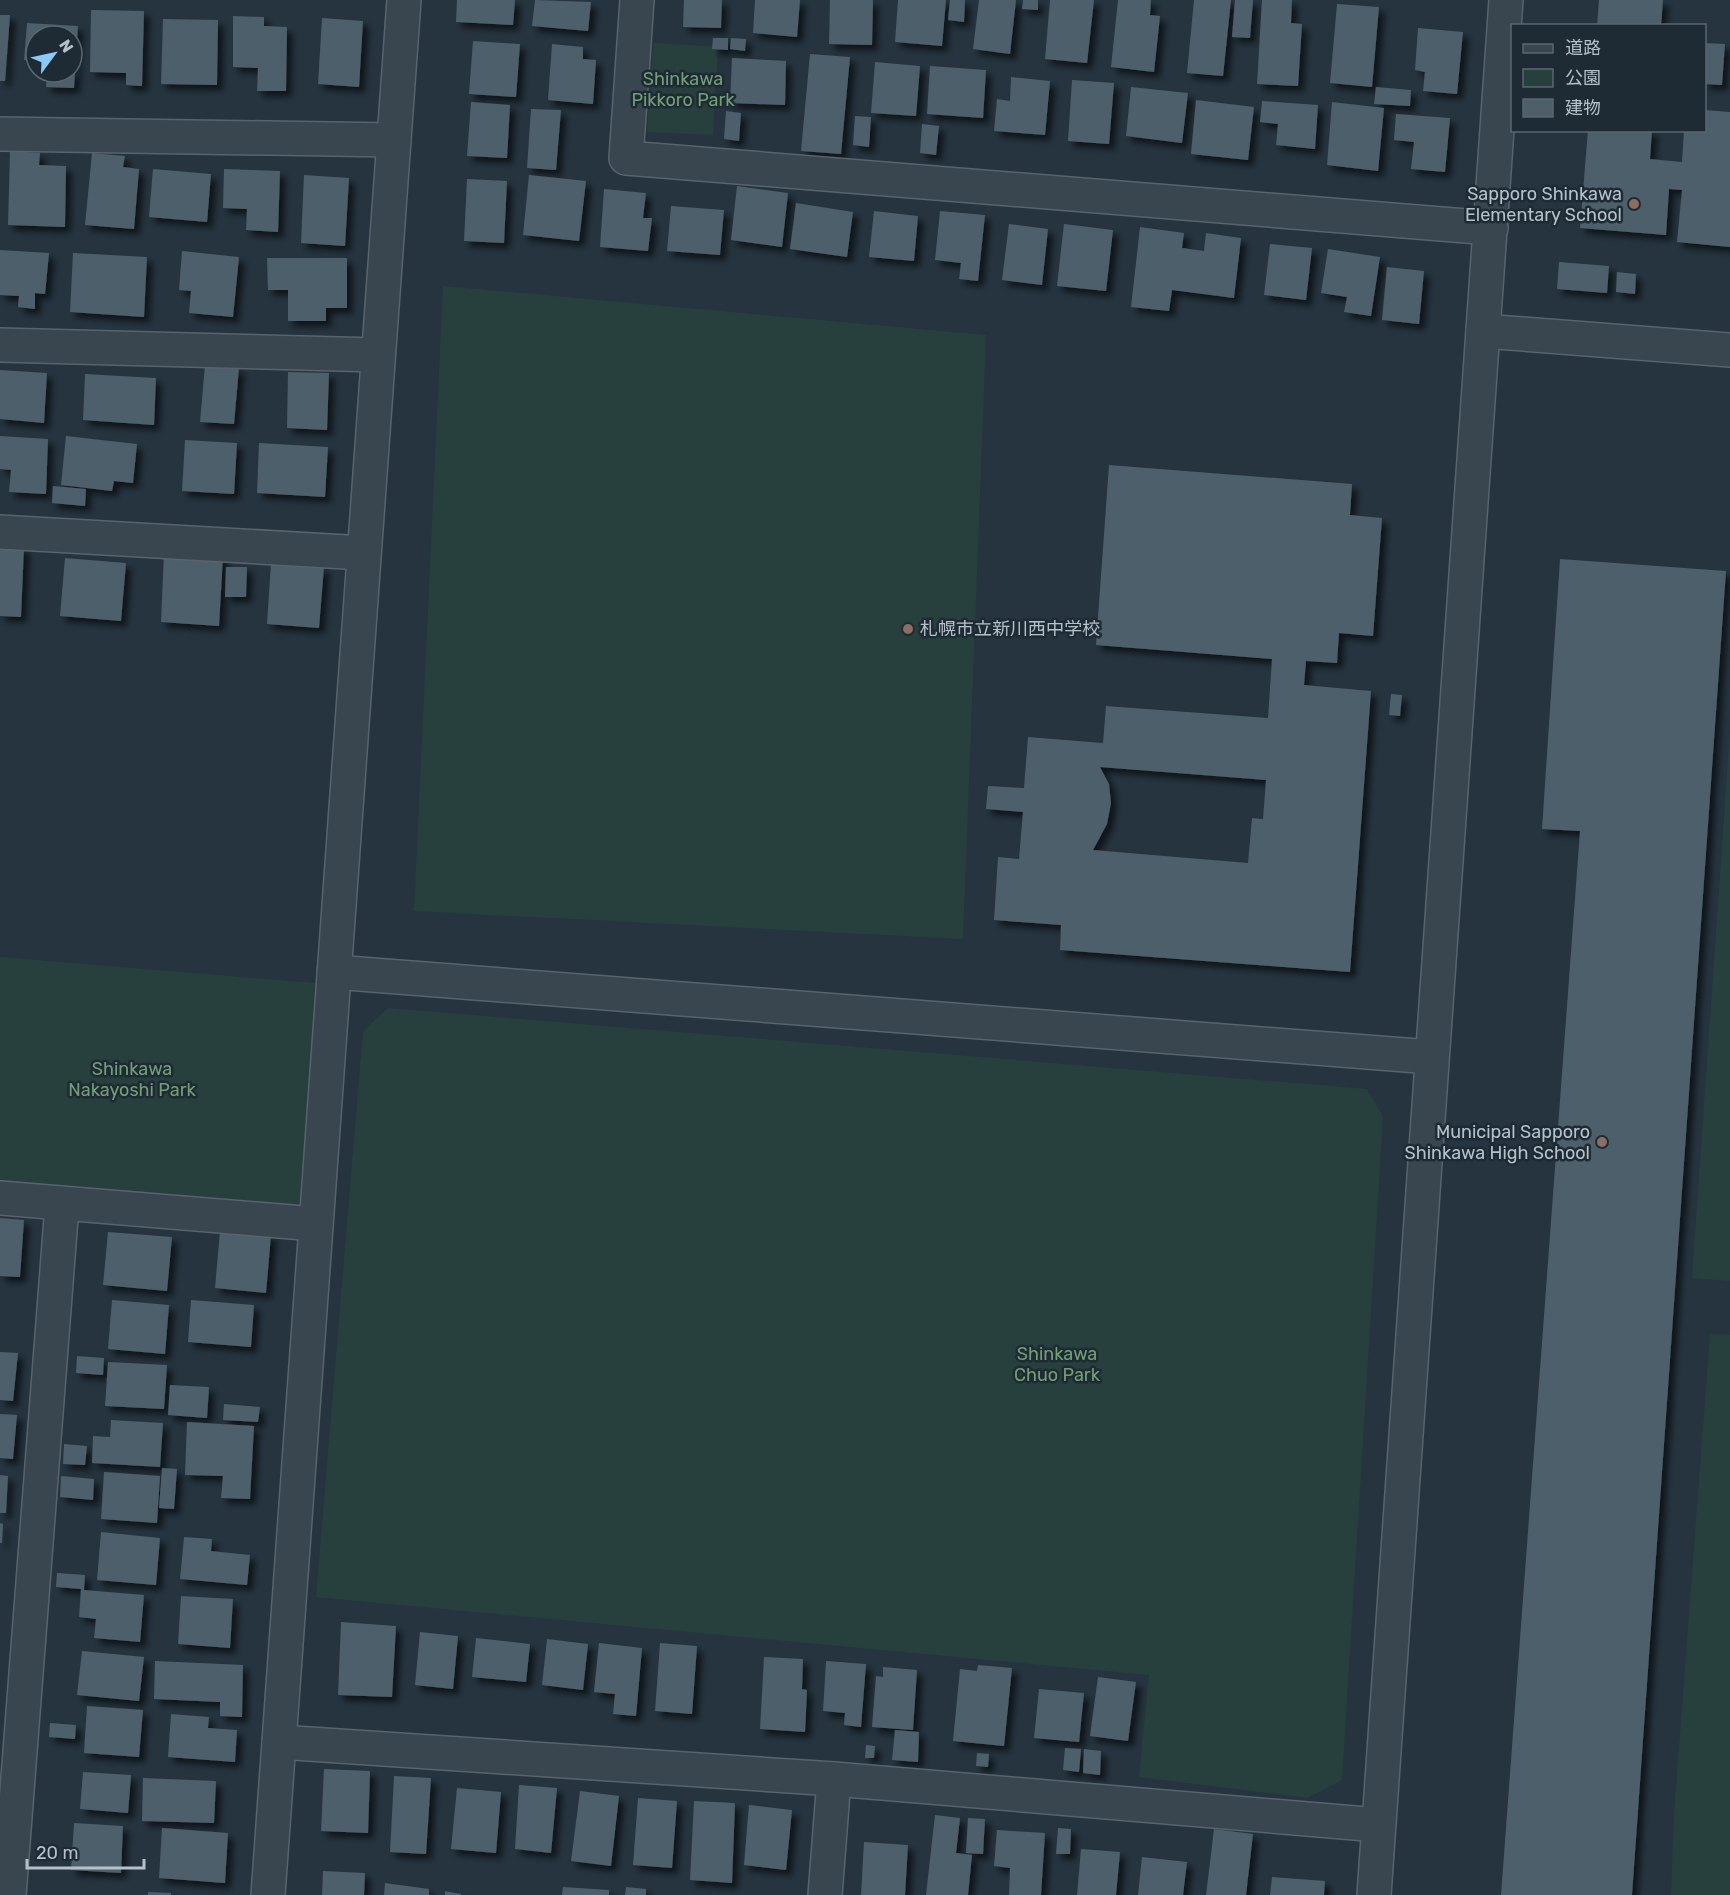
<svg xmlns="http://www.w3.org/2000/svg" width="1730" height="1895" viewBox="0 0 1730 1895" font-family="Rubik,'Noto Sans JP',sans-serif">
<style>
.green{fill:#27403e}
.building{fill:#4e5f6a;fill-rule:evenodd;filter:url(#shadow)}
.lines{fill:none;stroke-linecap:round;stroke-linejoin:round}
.minor-casing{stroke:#57646d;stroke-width:36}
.minor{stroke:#39464f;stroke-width:33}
.education-dot{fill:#8d6e63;stroke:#1e2b34;stroke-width:2}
.labels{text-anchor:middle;stroke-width:5;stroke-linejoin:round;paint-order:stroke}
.park-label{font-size:18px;fill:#739f76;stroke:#1e2b34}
.poi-label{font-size:18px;fill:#b5c1ca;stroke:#1e2b34;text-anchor:end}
</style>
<defs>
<filter id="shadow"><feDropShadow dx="5.5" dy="5.5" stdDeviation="3" flood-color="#0009"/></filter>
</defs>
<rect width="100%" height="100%" fill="#25343f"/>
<g class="green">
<polygon points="653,43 718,47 713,135 647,132"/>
<polygon points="443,286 986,335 963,939 414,911"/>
<polygon points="1730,732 1730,1281 1692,1278"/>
<polygon points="0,957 315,983 302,1205 0,1181"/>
<polygon points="388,1008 1367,1089 1383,1117 1342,1780 1308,1798 1139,1777 1149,1675 316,1597 363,1031"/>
<polygon points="1710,1334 1730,1335 1730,1895 1671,1895 1674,1814"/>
</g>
<g class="building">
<polygon points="457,0 515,0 513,25 456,22"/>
<polygon points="535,0 591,2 588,31 532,26"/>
<polygon points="684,0 722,0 721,28 683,27"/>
<polygon points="755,0 800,0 797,37 753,33"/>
<polygon points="830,0 873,0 872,45 829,44"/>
<polygon points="898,0 946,0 942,46 895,42"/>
<polygon points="950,0 965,0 964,22 948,20"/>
<polygon points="979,0 1016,0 1010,54 973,49"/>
<polygon points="1023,0 1038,0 1038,10 1022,9"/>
<polygon points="1050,0 1094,0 1087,63 1045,59"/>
<polygon points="1118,0 1151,0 1150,15 1160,16 1154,72 1111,67"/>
<polygon points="1194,0 1231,0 1223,76 1187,73"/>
<polygon points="1235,0 1253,0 1250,38 1232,37"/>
<polygon points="1262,0 1292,0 1291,23 1302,24 1298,86 1257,84"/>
<polygon points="1599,0 1663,0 1661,26 1597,26"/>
<polygon points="1337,4 1379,7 1372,87 1330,83"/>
<polygon points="91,10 144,11 142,86 126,85 126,73 90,72"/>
<polygon points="0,15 10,15 5,81 0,81"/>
<polygon points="233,16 264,17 264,26 287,27 286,91 257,91 258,68 233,67"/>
<polygon points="322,18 363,21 359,87 318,84"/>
<polygon points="163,19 218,20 217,85 161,84"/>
<polygon points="27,23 78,26 74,88 46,87 47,72 72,72 72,36 36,36 36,61 24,60"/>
<polygon points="1418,28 1463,32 1457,94 1423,91 1425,72 1415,70"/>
<polygon points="713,38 728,38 728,50 712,49"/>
<polygon points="731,38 746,39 745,51 730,49"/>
<polygon points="473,41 520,44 516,97 469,94"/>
<polygon points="1704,43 1725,44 1722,85 1704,84"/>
<polygon points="552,44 583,47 583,59 596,60 593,104 548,100"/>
<polygon points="810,54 850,57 841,154 801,151"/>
<polygon points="732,58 786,61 785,105 730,103"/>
<polygon points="875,62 920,66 916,116 871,113"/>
<polygon points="930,66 986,70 983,118 927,114"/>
<polygon points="1011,77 1050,81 1045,135 994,131 997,99 1010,101"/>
<polygon points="1072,80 1114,83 1109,144 1068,141"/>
<polygon points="1131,87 1188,93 1182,143 1126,136"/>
<polygon points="1376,87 1411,90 1410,106 1374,104"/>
<polygon points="1196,100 1254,107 1248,160 1191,154"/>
<polygon points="1262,101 1318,105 1315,149 1276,145 1278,124 1260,122"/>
<polygon points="471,102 510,105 507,158 467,156"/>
<polygon points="1332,102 1384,108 1378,171 1327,165"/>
<polygon points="531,109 561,110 556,170 527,168"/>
<polygon points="1704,110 1730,112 1730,247 1677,242 1682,190 1669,189 1666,235 1580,228 1588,130 1652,130 1650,159 1682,162 1684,130 1704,130"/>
<polygon points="726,111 741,113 739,141 724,139"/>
<polygon points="1396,114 1450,118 1445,172 1411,169 1414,142 1394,140"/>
<polygon points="855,116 871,117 869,147 853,145"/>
<polygon points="922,124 939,126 936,155 920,153"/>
<polygon points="10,151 40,153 39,165 66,166 65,227 8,225"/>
<polygon points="92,153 125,156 123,167 139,169 134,229 85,225"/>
<polygon points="153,169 211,174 207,222 149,217"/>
<polygon points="224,169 280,171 278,232 246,230 247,209 223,208"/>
<polygon points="304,175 349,178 345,246 301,243"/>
<polygon points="529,175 586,181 579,241 523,235"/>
<polygon points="467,179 507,181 504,243 464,241"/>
<polygon points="737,186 788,193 782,247 731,240"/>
<polygon points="604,189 646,193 643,218 652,218 648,251 600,247"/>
<polygon points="796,203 853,212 847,257 790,249"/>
<polygon points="671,206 724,210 720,255 667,251"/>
<polygon points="874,211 918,216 914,261 869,257"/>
<polygon points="940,211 985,215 978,281 959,279 961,263 935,260"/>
<polygon points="1009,224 1048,229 1042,285 1002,280"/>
<polygon points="1064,224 1113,230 1106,291 1057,286"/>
<polygon points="1140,227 1184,233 1182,248 1204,251 1206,233 1241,238 1234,298 1172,290 1169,311 1131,307"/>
<polygon points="1270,244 1312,248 1306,300 1264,295"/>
<polygon points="1328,249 1380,257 1371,316 1344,312 1347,297 1321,293"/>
<polygon points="0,250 49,253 45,294 35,293 35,309 18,307 19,296 0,295"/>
<polygon points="182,251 239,257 233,317 189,313 191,291 179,290"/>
<polygon points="73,253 147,257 144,317 70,312"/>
<polygon points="267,258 347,258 347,308 326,308 326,321 288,321 288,290 268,290"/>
<polygon points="1559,262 1609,266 1607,293 1557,289"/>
<polygon points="1387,267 1424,271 1419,324 1382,320"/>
<polygon points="1617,272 1636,274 1635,294 1616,292"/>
<polygon points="205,365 239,368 234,424 200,422"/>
<polygon points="0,370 47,373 44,423 0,419"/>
<polygon points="288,372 329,373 327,430 287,428"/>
<polygon points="85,374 156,378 154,425 83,420"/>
<polygon points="0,436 48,439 46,494 9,492 11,470 0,469"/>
<polygon points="66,436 137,444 133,483 114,481 112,491 61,485"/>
<polygon points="185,440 237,443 234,494 182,491"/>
<polygon points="259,443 328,447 325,497 257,493"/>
<path d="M1109,465L1352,484L1350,515L1382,518L1373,636L1339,633L1337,663L1306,661L1304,685L1371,691L1350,972L1060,950L1061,925L994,920L998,857L1019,859L1023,812L986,809L988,786L1024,788L1028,737L1103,743L1106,706L1268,718L1272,659L1096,645ZM1100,767L1266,780L1263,819L1252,818L1248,863L1093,850L1107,824L1111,803L1109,784Z"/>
<polygon points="53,486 86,489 85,506 52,503"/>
<polygon points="0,545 24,547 21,617 0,616"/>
<polygon points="164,553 223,556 219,626 161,622"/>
<polygon points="65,558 126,563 121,621 60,616"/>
<polygon points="1560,559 1726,571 1632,1895 1501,1895 1580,831 1542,829"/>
<polygon points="271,563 324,567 319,628 267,624"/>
<polygon points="226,567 247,567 246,597 225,597"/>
<polygon points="1391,694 1402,695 1400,716 1389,715"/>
<polygon points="0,1218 24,1220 20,1277 0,1276"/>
<polygon points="220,1231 271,1235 266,1293 215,1288"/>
<polygon points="108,1232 172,1237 167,1291 103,1285"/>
<polygon points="112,1300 169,1305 165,1354 108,1349"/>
<polygon points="191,1300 254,1305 251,1347 188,1342"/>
<polygon points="0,1352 18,1353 13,1401 0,1400"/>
<polygon points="77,1356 104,1358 103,1375 76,1373"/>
<polygon points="108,1362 167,1365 164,1409 105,1406"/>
<polygon points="170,1385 209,1387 207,1418 168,1415"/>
<polygon points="224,1404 260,1407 258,1422 223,1420"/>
<polygon points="0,1414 17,1415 13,1459 0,1458"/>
<polygon points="111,1420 163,1423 160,1467 92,1463 93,1436 110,1437"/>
<polygon points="187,1422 254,1426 250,1499 221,1498 223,1476 185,1475"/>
<polygon points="64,1444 87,1446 85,1465 63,1464"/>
<polygon points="162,1468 177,1469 174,1509 159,1508"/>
<polygon points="104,1472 160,1476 157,1523 101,1519"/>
<polygon points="0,1475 8,1476 6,1513 0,1513"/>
<polygon points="61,1476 94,1479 93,1500 60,1497"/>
<polygon points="0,1523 3,1524 2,1543 0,1543"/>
<polygon points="101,1532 160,1538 156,1585 97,1580"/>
<polygon points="184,1537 212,1539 211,1551 250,1555 247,1585 180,1579"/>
<polygon points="57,1573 85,1575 84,1590 144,1595 140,1642 94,1638 96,1619 79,1617 81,1589 56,1587"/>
<polygon points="181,1596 233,1599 230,1648 178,1644"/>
<polygon points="341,1622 396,1626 392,1697 338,1695"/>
<polygon points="420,1632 458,1636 453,1689 415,1685"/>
<polygon points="476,1638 530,1644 526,1682 472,1677"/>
<polygon points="547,1639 588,1644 583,1690 542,1685"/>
<polygon points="599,1643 642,1648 636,1716 613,1714 615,1694 594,1692"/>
<polygon points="660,1643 697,1646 692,1714 655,1711"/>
<polygon points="82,1651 144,1657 139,1701 77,1695"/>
<polygon points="764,1657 803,1659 802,1689 807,1690 805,1732 760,1729"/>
<polygon points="155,1661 243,1665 242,1717 220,1716 220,1702 154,1699"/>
<polygon points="826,1661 866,1664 861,1727 844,1725 845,1713 823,1711"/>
<polygon points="978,1665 1012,1668 1004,1746 953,1741 960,1669 977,1671"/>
<polygon points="883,1667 917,1670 913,1730 872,1727 876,1676 883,1677"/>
<polygon points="1098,1677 1136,1682 1128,1741 1090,1736"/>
<polygon points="1039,1689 1084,1693 1079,1742 1034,1738"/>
<polygon points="87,1706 143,1710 139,1757 84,1753"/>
<polygon points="171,1714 209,1717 208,1728 237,1730 235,1762 168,1757"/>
<polygon points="50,1723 76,1725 75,1739 49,1737"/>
<polygon points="895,1730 919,1732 918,1762 892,1760"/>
<polygon points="866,1745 875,1746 874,1758 865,1758"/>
<polygon points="1065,1748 1081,1749 1079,1772 1063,1770"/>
<polygon points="1084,1749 1101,1751 1100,1775 1083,1773"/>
<polygon points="977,1753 989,1754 988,1767 976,1766"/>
<polygon points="324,1769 370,1771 368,1833 321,1831"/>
<polygon points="83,1772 131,1775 128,1813 80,1809"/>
<polygon points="394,1776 431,1778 426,1854 390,1852"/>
<polygon points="143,1778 216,1781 214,1823 142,1821"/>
<polygon points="519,1785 557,1788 551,1853 515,1849"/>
<polygon points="457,1788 501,1792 496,1853 451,1849"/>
<polygon points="580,1791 619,1796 611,1866 571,1861"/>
<polygon points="638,1798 677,1801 672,1868 633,1865"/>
<polygon points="694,1801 735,1803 732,1883 690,1880"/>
<polygon points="749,1805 792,1810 786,1870 744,1865"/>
<polygon points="935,1815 960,1818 956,1853 972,1855 968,1895 926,1895"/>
<polygon points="968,1818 985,1819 983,1854 966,1853"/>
<polygon points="74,1823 123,1826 121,1873 71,1870"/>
<polygon points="162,1828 228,1833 225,1883 159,1878"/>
<polygon points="1058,1828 1071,1829 1070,1854 1056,1854"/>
<polygon points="1214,1829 1253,1834 1246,1895 1206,1895"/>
<polygon points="997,1830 1045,1833 1041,1895 1009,1895 1010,1868 994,1866"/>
<polygon points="864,1842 908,1845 905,1895 861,1895"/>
<polygon points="1081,1849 1120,1852 1116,1895 1077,1895"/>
<polygon points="1142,1857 1187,1862 1183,1895 1138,1895"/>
<polygon points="323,1871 365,1873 364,1895 322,1895"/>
<polygon points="1272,1877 1325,1881 1324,1895 1270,1895"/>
<polygon points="385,1883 429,1889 429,1895 384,1895"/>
<polygon points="563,1887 609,1890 609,1895 562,1895"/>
<polygon points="626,1887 646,1889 646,1895 625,1895"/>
<polygon points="445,1891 461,1894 461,1895 445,1895"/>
<polygon points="148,1892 171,1893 171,1895 148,1895"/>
</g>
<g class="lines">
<g class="minor-casing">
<g id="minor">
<polyline points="637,0 626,158 1491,228"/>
<polyline points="0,134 394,140"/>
<polyline points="1483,331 1730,350"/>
<polyline points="0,345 378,355"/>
<polyline points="0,532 364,553"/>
<polyline points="334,972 1431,1057"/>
<polyline points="0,1198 316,1224"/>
<polyline points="279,1742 834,1779 1378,1825"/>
<polyline points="9,1895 62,1205"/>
<polyline points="268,1895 404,0"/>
<polyline points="825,1895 834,1779"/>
<polyline points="1374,1895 1506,0"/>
</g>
</g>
<use href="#minor" class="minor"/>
</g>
<g class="education-dot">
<circle cx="1634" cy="204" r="6"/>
<circle cx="908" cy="629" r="6"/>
<circle cx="1602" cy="1142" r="6"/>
</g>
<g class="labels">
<g class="park-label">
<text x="683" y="85">Shinkawa<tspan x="683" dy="21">Pikkoro Park</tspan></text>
<text x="132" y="1075">Shinkawa<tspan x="132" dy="21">Nakayoshi Park</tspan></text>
<text x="1057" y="1360">Shinkawa<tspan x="1057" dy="21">Chuo Park</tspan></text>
</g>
<g class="poi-label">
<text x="1622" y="200">Sapporo Shinkawa<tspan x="1622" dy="21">Elementary School</tspan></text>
<text x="920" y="635" text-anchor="start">札幌市立新川西中学校</text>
<text x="1590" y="1138">Municipal Sapporo<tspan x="1590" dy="21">Shinkawa High School</tspan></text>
</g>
</g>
<rect x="1511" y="24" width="195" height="108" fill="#1e2b34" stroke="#5a6770" stroke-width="1.5"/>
<rect x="1523" y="44" width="30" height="9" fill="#39464f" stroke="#5a6770" stroke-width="1.5"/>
<text x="1565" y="54" font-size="18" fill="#b5c1ca">道路</text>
<rect x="1523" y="69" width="30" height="18" fill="#27403e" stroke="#5a6770" stroke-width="1.5"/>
<text x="1565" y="84" font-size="18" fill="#b5c1ca">公園</text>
<rect x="1523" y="99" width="30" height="18" fill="#4e5f6a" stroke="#5a6770" stroke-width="1.5"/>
<text x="1565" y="114" font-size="18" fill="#b5c1ca">建物</text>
<g transform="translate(54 54) rotate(57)"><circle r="28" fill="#1e2b34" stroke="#5a6770" stroke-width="1.5"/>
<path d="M0-4.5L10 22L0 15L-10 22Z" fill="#8cc9f8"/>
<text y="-9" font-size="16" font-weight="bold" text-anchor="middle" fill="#b5c1ca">N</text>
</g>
<path d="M27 1859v9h117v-9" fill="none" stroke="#b5c1ca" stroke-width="3"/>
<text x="36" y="1859" font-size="18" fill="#b5c1ca" stroke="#1e2b34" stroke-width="4.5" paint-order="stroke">20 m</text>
</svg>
